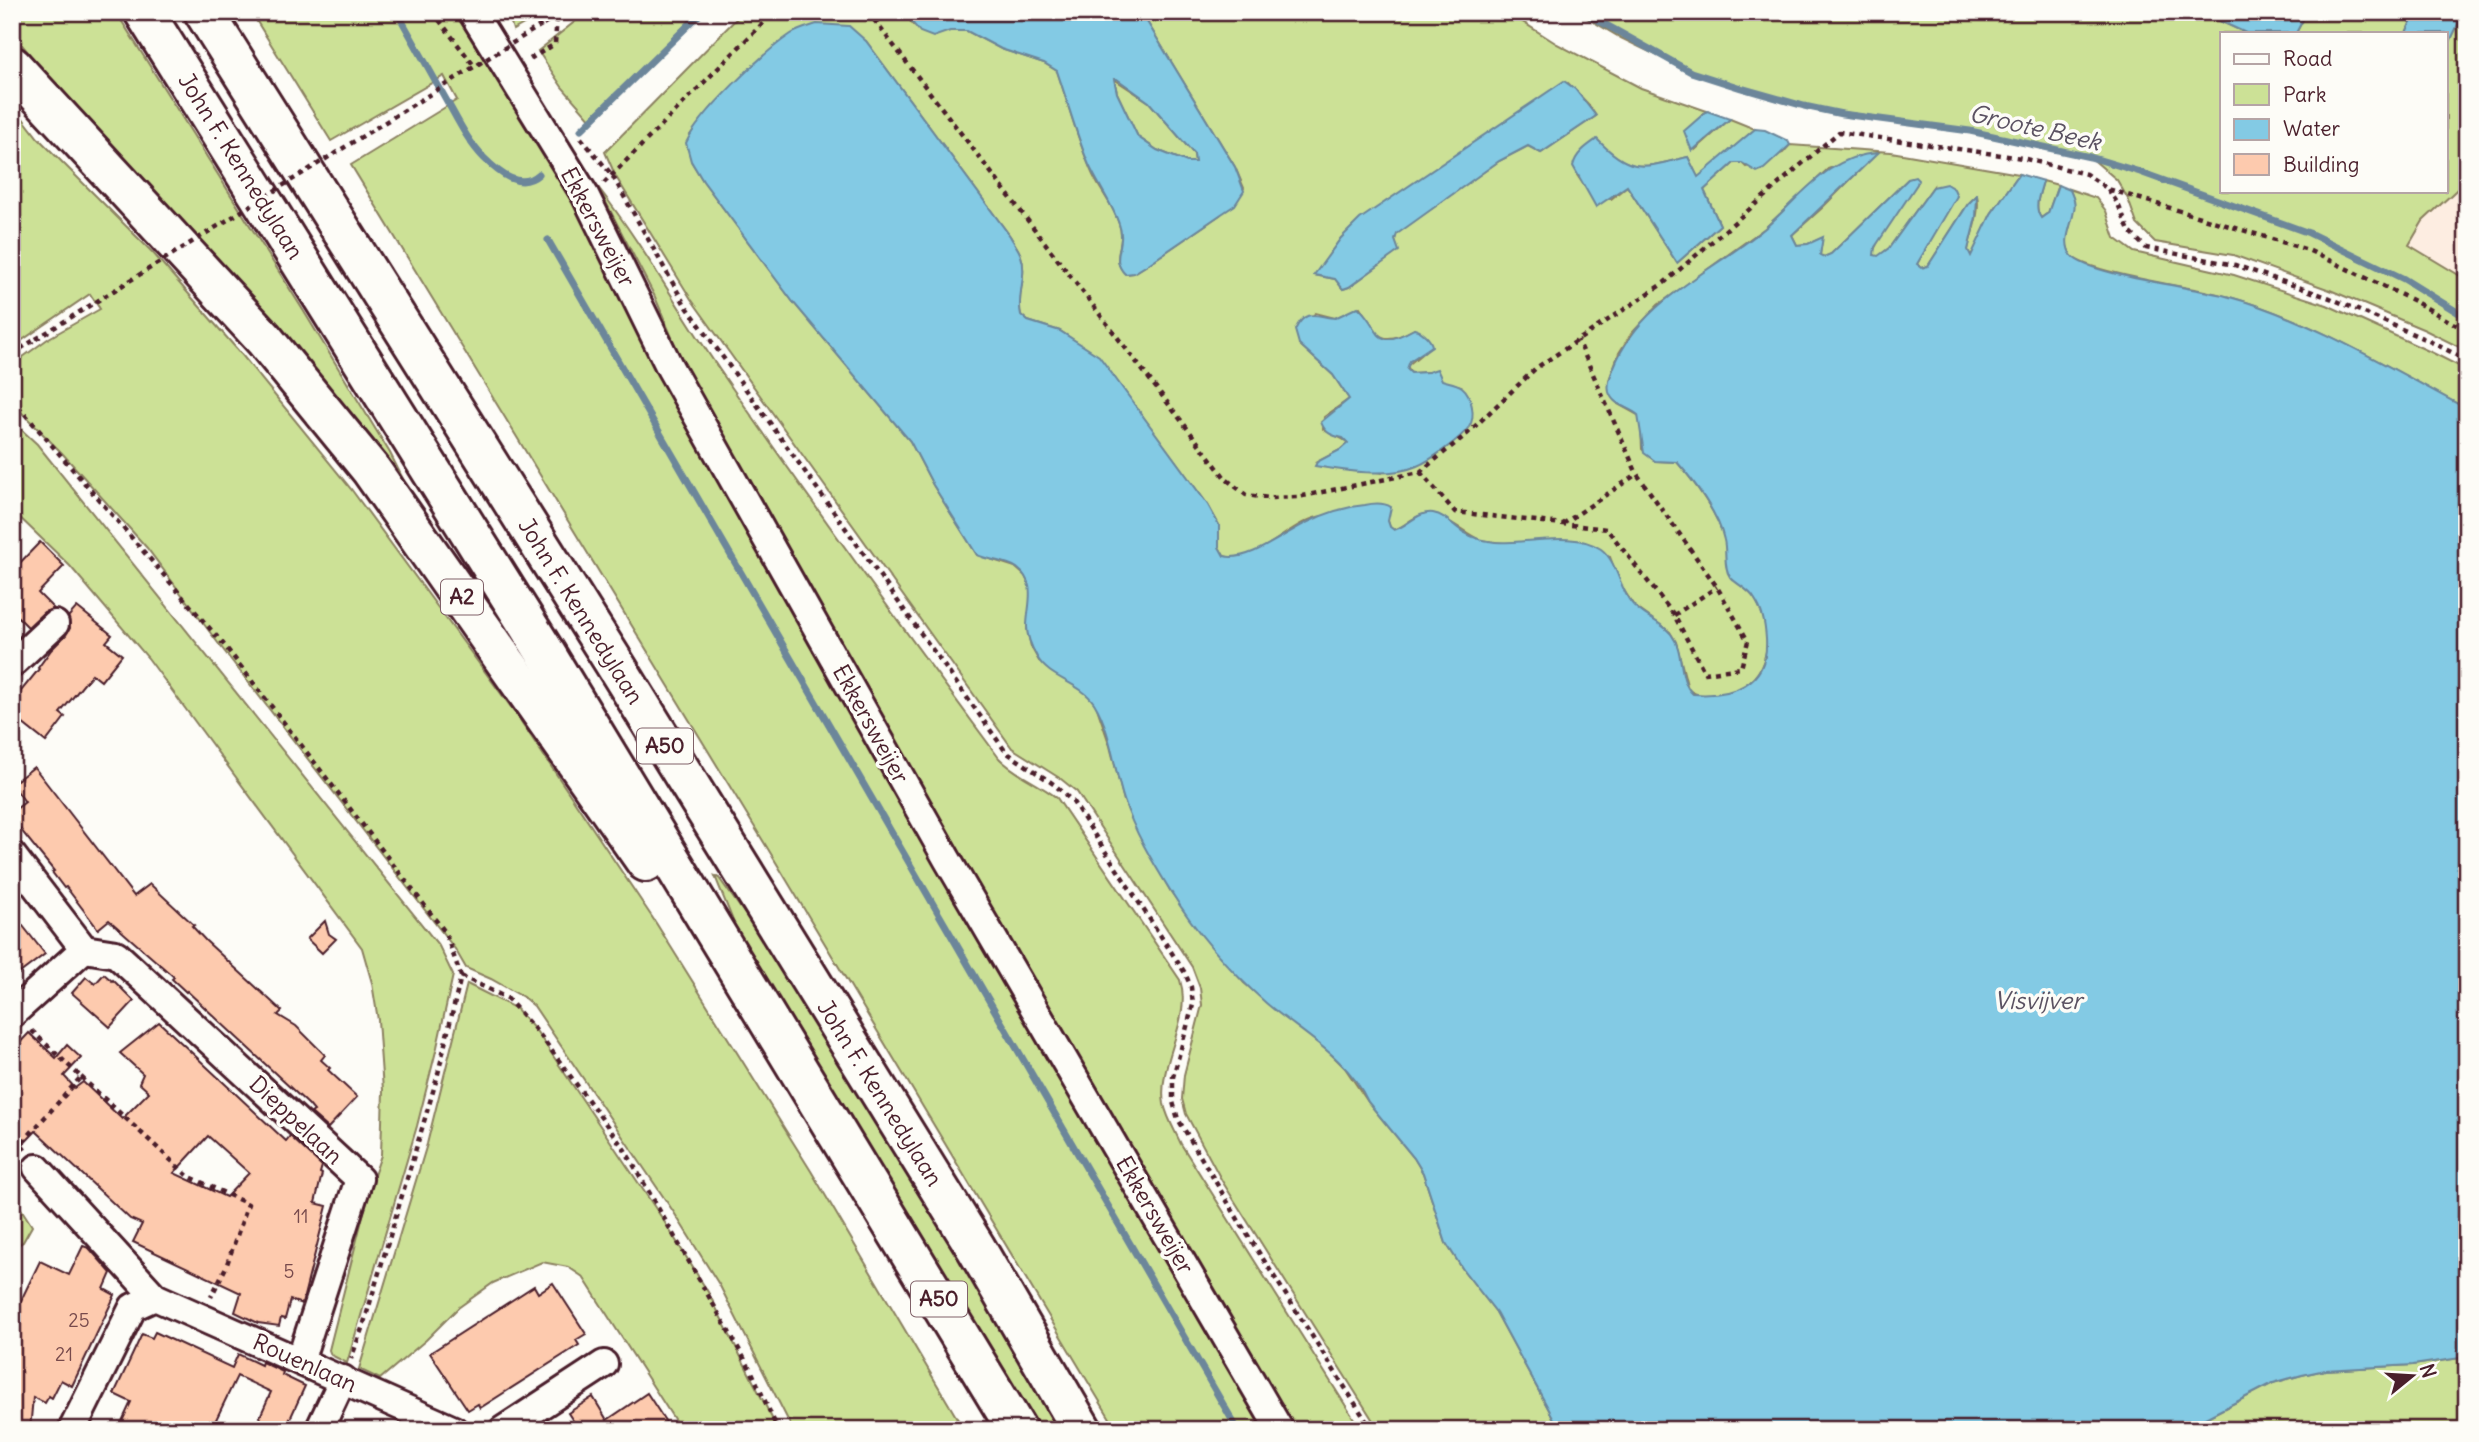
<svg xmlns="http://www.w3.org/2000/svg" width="2479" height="1442" viewBox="0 0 2479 1442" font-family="Delius,sans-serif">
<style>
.built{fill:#fdede1}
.green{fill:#cce196;stroke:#8b8060;stroke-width:2;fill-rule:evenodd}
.water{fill:#83cae4;stroke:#6c869a;stroke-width:2;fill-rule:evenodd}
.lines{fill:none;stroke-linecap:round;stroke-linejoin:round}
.stream{stroke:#6c869a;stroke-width:7}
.building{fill:#fdcaae;stroke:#4a1f2b;stroke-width:2;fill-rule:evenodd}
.minor-casing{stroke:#4a1f2b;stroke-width:32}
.highway-casing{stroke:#4a1f2b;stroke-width:44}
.path{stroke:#4a1f2b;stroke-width:4.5;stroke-dasharray:5 5;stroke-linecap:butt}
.minor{stroke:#fdfcf7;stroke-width:26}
.highway{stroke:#fdfcf7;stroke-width:38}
.path-bridge{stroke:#4a1f2b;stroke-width:4.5;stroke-dasharray:5 5;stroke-linecap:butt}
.labels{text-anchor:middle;stroke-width:7;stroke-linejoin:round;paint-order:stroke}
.number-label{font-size:19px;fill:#774a4c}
.shield{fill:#fdfcf7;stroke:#806168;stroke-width:2}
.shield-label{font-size:21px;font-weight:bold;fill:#4a1f2b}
.street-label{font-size:23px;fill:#4a1f2b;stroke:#fdfcf7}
.water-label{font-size:24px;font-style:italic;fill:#5b5262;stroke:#fdfcf7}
</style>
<rect width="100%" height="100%" fill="#fdfcf7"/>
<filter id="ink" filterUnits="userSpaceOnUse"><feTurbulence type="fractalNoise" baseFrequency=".0143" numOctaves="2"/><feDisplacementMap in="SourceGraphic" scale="14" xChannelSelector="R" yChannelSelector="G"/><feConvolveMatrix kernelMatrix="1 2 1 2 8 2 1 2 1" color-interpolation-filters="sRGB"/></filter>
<g filter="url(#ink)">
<polygon class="built" points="2467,180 2467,280 2409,245 2423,221"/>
<g class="green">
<polygon points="12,12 116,12 303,310 390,453 424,521 271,326 201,242 73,106 12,33"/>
<polygon points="251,12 461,12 550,154 1266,1430 1117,1430 768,849 351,165 457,100 444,76 331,141"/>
<polygon points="508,12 545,12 513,30"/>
<polygon points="587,12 698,12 605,109 591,120 562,87 538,51"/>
<path d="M743,12H904L913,25L967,31L1001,49L1044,63L1057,71C1069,106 1078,142 1093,175C1101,192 1114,206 1119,224C1127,247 1108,258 1126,274L1134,273L1147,265L1220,215L1244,188L1235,167L1141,12H1507L1557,44L1641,88L1707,111L1702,114L1696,149L1730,119L1755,129L1698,178L1688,157C1644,167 1632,176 1597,140L1577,175L1585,187L1611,199L1627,186L1677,263L1720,225L1704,190L1734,163H1742L1746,167L1783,153L1790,145L1891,152L2019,174L1991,214L1974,253L1969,255L1968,250C1971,233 1981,213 1977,195L1968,204L1928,266L1922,268L1917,264L1927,244L1933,187L1889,248L1878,257L1874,255L1873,252L1908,179L1831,254L1824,257L1820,255L1822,238L1808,244L1797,245L1792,235L1822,208L1877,153L1828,169L1765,228L1658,305L1631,334L1619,353L1609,380L1618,404L1638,415L1641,424L1642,449L1655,461L1677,462C1694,481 1719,516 1725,540C1727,551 1724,562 1729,572C1734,584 1748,588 1755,599C1775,632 1772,680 1729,692C1716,695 1698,699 1688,689L1676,642L1670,632L1634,606L1620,584L1610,557L1480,540C1461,532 1440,508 1419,516C1410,519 1404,527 1394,530L1390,527L1388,521C1369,519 1341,513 1323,516C1292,519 1257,566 1224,556L1219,547V525L1208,505L1099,357L1060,331L1028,321L1021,315C1016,296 1028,275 1021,256C1019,249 1013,242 1010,236L866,41L770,51L713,106L690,135L691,161L703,181L793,302L910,441L933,485L977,555L1015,567L1025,576L1032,591L1027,629L1031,647L1039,661L1085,691L1096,705L1110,746L1124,801L1140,837L1171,892L1201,933L1244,983L1328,1051L1345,1068L1368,1102L1414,1158L1423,1173L1446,1243L1464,1271L1496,1312L1560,1430H1379L1222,1181L1186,1114L1182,1099L1184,1075L1202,1005L1200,988L1192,967L1077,792L1061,779L1012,748L691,299L616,177L605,152ZM1568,83L1588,104L1596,116L1541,153L1528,146L1499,161L1396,234L1395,240L1398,251L1349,287L1343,289L1335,279L1315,275L1341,238ZM1360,307C1378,336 1380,348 1414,329L1431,346L1407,366L1411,373L1428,372L1442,381L1461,386L1382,473L1317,462L1340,450L1348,443C1341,436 1332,436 1323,429L1324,417L1349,399L1333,375L1299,344L1315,313L1335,318Z"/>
<polygon points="1577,12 2200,12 2246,33 2222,33 2222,191 2446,191 2446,50 2463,13 2467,12 2467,180 2423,221 2409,245 2467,280 2467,351 2425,330 2330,290 2233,255 2155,242 2137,224 2128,199 2117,180 2090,157 1970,131 1804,106 1691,72 1621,38"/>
<polygon points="2307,12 2415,12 2406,33 2296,33"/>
<polygon points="1114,79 1149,102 1194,154 1195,162 1187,162 1157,150 1138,137 1117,93"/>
<polygon points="12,104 38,138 153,253 242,355 351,489 516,714 656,923 811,1171 964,1430 793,1430 720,1286 673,1211 534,1006 523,997 491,979 466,968 455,949 218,643 147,548 62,453 19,410 12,399 12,365 49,338 100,309 90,294 12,347"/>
<path d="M2043,181L2058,185L2048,213L2041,218C2033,207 2040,193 2043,181Z"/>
<path d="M598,187C643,245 678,309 719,369C810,501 904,630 999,758C1015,775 1039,783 1057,798L1180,980C1193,1019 1157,1063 1164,1104C1167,1118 1175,1131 1181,1144L1361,1430H1289L976,884L970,869L826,621L686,371L655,297Z"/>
<path d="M2069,189L2096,198L2106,211L2115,238L2134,252L2234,275L2327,305L2433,353L2467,370V409C2390,368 2295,310 2209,292C2186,287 2082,271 2071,255C2057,234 2084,214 2069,189Z"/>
<polygon points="12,421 37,444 439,946 453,975 437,1047 417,1126 347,1363 331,1355 329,1350 371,1184 381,1155 383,1090 378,1020 372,983 362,948 148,658 70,566 12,510"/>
<polygon points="715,876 719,878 762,938 973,1279 1061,1430 1033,1430 746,953"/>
<polygon points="467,984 517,1009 537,1032 662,1218 708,1292 778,1430 681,1430 583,1277 568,1267 542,1262 493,1283 458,1308 426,1340 380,1379 359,1369 427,1144"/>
<polygon points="18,1204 32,1226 23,1242 12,1248 12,1207"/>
<polygon points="2467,1357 2467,1430 2182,1430 2273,1383 2302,1375 2325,1370 2413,1365"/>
</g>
<g class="water">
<path d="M904,12H1141L1235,167L1244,191L1235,205L1220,215L1147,265L1134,273L1125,274C1109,258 1127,246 1119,224C1112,203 1098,185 1089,165C1076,134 1068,103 1057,71L1044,63L1001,49L967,31H950L933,37L920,32ZM1114,79H1117L1149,102L1194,154L1195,162H1187L1157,150L1138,137L1117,93Z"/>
<polygon points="2200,12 2307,12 2296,33 2246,33"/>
<polygon points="2415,12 2464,12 2446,50 2446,33 2406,33"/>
<path d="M817,24L849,26L866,41L1010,236C1013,242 1019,249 1021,256C1028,275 1016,296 1021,315L1028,321L1060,331L1099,356L1208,505L1219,525V547L1224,556C1248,563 1286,532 1308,522C1326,513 1345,507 1365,505C1374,503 1383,502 1391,507L1388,521L1390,527L1394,530C1408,526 1418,511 1433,513C1446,515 1454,527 1465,533C1474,539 1485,541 1495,542C1526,544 1575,530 1601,549C1616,560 1619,585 1630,601C1640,616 1660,620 1671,634C1685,652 1677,679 1693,694C1731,697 1769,685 1766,639C1765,624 1763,611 1754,598C1749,589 1737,585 1730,577C1723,566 1727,552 1724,540C1719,515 1694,481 1677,462L1655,461L1644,453L1638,415C1629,407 1613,406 1609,392C1607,383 1611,375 1614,367C1641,299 1713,272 1765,228C1800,198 1828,155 1878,153L1792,235L1797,245L1808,244L1823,237L1820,255L1824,257L1831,254L1908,179L1915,177L1918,180L1917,184L1875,247L1874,255L1878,256L1889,248L1933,187L1946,184L1954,189L1957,196L1917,264L1922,268L1928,266L1968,204L1977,195L1976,217L1968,250L1971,256L1991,214L2019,174L2043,181C2040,193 2033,207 2041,218L2048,213L2058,185L2070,190C2073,197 2076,203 2074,210C2072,226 2061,242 2072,256C2087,275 2198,288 2226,296C2306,317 2394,370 2467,409V1357L2413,1365L2325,1370L2302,1375L2273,1383L2182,1430H1560L1496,1312L1464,1271L1446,1243L1423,1173L1414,1158L1368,1102C1348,1057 1302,1034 1266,1003C1230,971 1195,931 1170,890C1152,861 1134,831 1124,800C1114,770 1111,730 1094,703C1080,682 1049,679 1037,657C1032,648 1027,638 1027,627C1027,605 1038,584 1017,568C1006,560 989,561 977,555L933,485L910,441L793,302L703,181L691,161L686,143C699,114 764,52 791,34C799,29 808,27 817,24Z"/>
<polygon points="1564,81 1575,89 1596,116 1541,153 1528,146 1499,161 1397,234 1395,240 1399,251 1349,287 1343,289 1335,279 1314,275 1341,238 1360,219"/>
<polygon points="1707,111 1730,119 1692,151 1684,131"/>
<path d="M1755,129L1765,130L1788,141L1790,145L1764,169L1757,172L1742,163H1734L1704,190L1720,225L1677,263L1627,186L1596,207L1573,166C1576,153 1587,146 1597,139C1632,176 1645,167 1688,157L1698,177Z"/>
<path d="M1358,307C1383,329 1371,353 1414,329C1421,330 1431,339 1432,346L1410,361L1407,369L1411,373L1428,372L1437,369L1442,380C1448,382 1457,383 1462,387C1472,395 1476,417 1469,427C1460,439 1430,461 1417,466C1390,478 1344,471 1315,466L1317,462L1340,450L1348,443L1343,438C1332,436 1325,433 1321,422L1349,399L1333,375L1299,344L1295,330C1306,307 1317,317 1335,318Z"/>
</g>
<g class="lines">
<g class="stream">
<path d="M397,12C414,42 431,73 448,103C458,121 469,143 484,158C499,173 520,191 539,174"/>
<polyline points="1583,12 1691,72 1741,88 1804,106 1842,114 1970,131 2090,157 2140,172 2309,233 2404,279 2467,318"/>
<polyline points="581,130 702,12"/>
<polyline points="548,240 1238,1430"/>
</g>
</g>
<g class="building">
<polygon points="40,542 64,566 38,593 54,609 44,612 28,627 12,611 12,571"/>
<polygon points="77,607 112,635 106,642 122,655 101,681 92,674 60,713 65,717 46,742 12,715 12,702 39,669 38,668 51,650 66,635 70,628 68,617"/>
<polygon points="34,767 134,896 150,884 194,925 192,926 206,941 282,1011 278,1015 296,1026 325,1055 321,1060 330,1068 328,1070 357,1097 328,1128 311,1113 314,1111 309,1105 187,991 186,992 172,979 174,977 109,920 98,929 66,887 64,888 52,872 54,871 12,819 12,812 25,802 12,784"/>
<polygon points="12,912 45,954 12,979"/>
<polygon points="325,921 329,934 336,939 322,953 307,939"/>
<polygon points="104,974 112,981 113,980 134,1001 110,1027 72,993 86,977 95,984"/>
<path d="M159,1022L286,1141L290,1136L322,1166L320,1173L322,1174L315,1203L327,1206L302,1304L290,1300L285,1319L281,1318L279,1326L258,1323L235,1312L241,1293L133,1242L142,1224L130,1219L36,1131L12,1156V1051L29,1033L56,1058L67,1045L81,1058L64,1076L75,1088L83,1082L122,1119L149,1092L139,1083L143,1074L120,1053ZM208,1136L249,1173L226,1197L174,1173Z"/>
<polygon points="83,1246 89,1248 111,1273 104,1289 115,1295 72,1386 61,1380 52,1398 49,1396 45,1403 33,1397 30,1430 12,1430 12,1319 40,1261 69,1275"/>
<polygon points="553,1283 586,1334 576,1340 579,1345 480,1408 478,1404 468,1410 430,1353 534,1286 538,1293"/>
<polygon points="155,1332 232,1368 238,1354 261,1365 262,1362 283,1372 282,1375 305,1386 285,1430 254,1430 271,1392 237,1376 211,1430 118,1430 131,1402 114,1394 142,1334 152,1338"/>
<polygon points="647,1393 671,1430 579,1430 568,1413 593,1397 607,1420"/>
</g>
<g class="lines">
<g class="minor-casing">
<g id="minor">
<polyline points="472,12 585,195 670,368 947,859 1280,1430"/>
<polyline points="12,664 55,624"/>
<polyline points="12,855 84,949 12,1014"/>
<polyline points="84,949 116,954 359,1179 300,1361"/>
<polyline points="37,1168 155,1297"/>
<polyline points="72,1430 133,1307 155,1297 454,1430"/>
<polyline points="319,1430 343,1379"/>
<polyline points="503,1430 604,1364"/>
</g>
</g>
<g class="highway-casing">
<g id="highway">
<polyline points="144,12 546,654 1017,1430"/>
<polyline points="204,12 613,661 976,1248 1082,1430"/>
<polyline points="12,66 264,339 371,470 646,862"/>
</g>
</g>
<g class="path">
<polyline points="433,12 475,67"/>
<polyline points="868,12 1226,479 1246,495 1269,498 1298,497 1420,472 1467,434 1536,368 1664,283 1839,132 2022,158 2086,174 2108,189 2308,250 2414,301 2467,331"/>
<polyline points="543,24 562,12"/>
<polyline points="530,59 555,44 557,15"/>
<polyline points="581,138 612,175 684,303 1006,752 1055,785 1073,802 1185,973 1191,987 1193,1005 1173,1077 1173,1102 1178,1119 1242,1226 1372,1430"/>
<polyline points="604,183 774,12"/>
<polyline points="2108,189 2118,204 2129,231 2146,248 2235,265 2330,298 2429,341 2467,360"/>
<polyline points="12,354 36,339"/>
<polyline points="12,399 225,646 445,932 461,976 437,1078 364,1323 351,1359"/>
<polyline points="1420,472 1455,512 1607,529 1674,615 1705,673 1741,668 1748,641 1717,587 1637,474 1578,340"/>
<polyline points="1563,524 1637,474"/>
<polyline points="1674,615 1717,587"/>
<polyline points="461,976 507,998 540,1035 625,1150 752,1372 778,1430"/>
<polyline points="81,1077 188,1176 248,1204 226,1267 211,1297"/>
<polyline points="25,1150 21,1144 81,1077 31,1030"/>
</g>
<use href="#minor" class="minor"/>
<use href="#highway" class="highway"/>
<polyline class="path-bridge" points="36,339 543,24"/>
</g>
</g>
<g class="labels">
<g class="number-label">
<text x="301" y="1223">11</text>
<text x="289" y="1278">5</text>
<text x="79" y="1327">25</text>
<text x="64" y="1361">21</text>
</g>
<g class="shield">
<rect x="441" y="579.5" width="42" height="35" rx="5"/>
<rect x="637" y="728.5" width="56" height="35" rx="5"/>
<rect x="911" y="1281.5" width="56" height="35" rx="5"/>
</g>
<g class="shield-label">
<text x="462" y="604">A2</text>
<text x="665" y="753">A50</text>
<text x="939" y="1306">A50</text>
</g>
<g class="street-label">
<text transform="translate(241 166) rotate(58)" y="8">John F. Kennedylaan</text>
<text transform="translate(598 227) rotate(62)" y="8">Ekkersweijer</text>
<text transform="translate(581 611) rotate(58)" y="8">John F. Kennedylaan</text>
<text transform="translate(871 724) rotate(61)" y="8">Ekkersweijer</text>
<text transform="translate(880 1093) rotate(58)" y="8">John F. Kennedylaan</text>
<text transform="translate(296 1120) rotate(43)" y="8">Dieppelaan</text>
<text transform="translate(1155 1215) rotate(60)" y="8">Ekkersweijer</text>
<text transform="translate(305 1363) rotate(24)" y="8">Rouenlaan</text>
</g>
<g class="water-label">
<text transform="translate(2035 128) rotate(13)" y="8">Groote Beek</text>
<text x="2038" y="1009">Visvijver</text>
</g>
</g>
<rect width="2479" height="1442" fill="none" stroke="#fdfcf7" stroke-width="42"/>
<rect x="21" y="21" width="2437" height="1400" fill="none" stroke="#4a1f2b" stroke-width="2.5" filter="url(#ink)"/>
<rect x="2220" y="32" width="228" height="161" fill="#fdfcf7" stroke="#b5a4a5" stroke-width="2"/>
<rect x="2234" y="54" width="35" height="10" fill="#fdfcf7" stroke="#b5a4a5" stroke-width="2"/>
<text x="2283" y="66" font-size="21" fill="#4a1f2b">Road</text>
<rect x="2234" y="84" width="35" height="21" fill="#cce196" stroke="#b5a4a5" stroke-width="2"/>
<text x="2283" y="102" font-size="21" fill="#4a1f2b">Park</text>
<rect x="2234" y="119" width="35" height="21" fill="#83cae4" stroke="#b5a4a5" stroke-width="2"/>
<text x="2283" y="136" font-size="21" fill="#4a1f2b">Water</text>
<rect x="2234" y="154" width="35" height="21" fill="#fdcaae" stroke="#b5a4a5" stroke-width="2"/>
<text x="2283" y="172" font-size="21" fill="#4a1f2b">Building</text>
<g transform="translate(2412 1376) rotate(72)" stroke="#fdfcf7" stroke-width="5" paint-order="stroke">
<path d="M0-5L12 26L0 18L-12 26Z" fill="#4a1f2b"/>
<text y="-10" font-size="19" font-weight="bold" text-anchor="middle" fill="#4a1f2b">N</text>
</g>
</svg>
